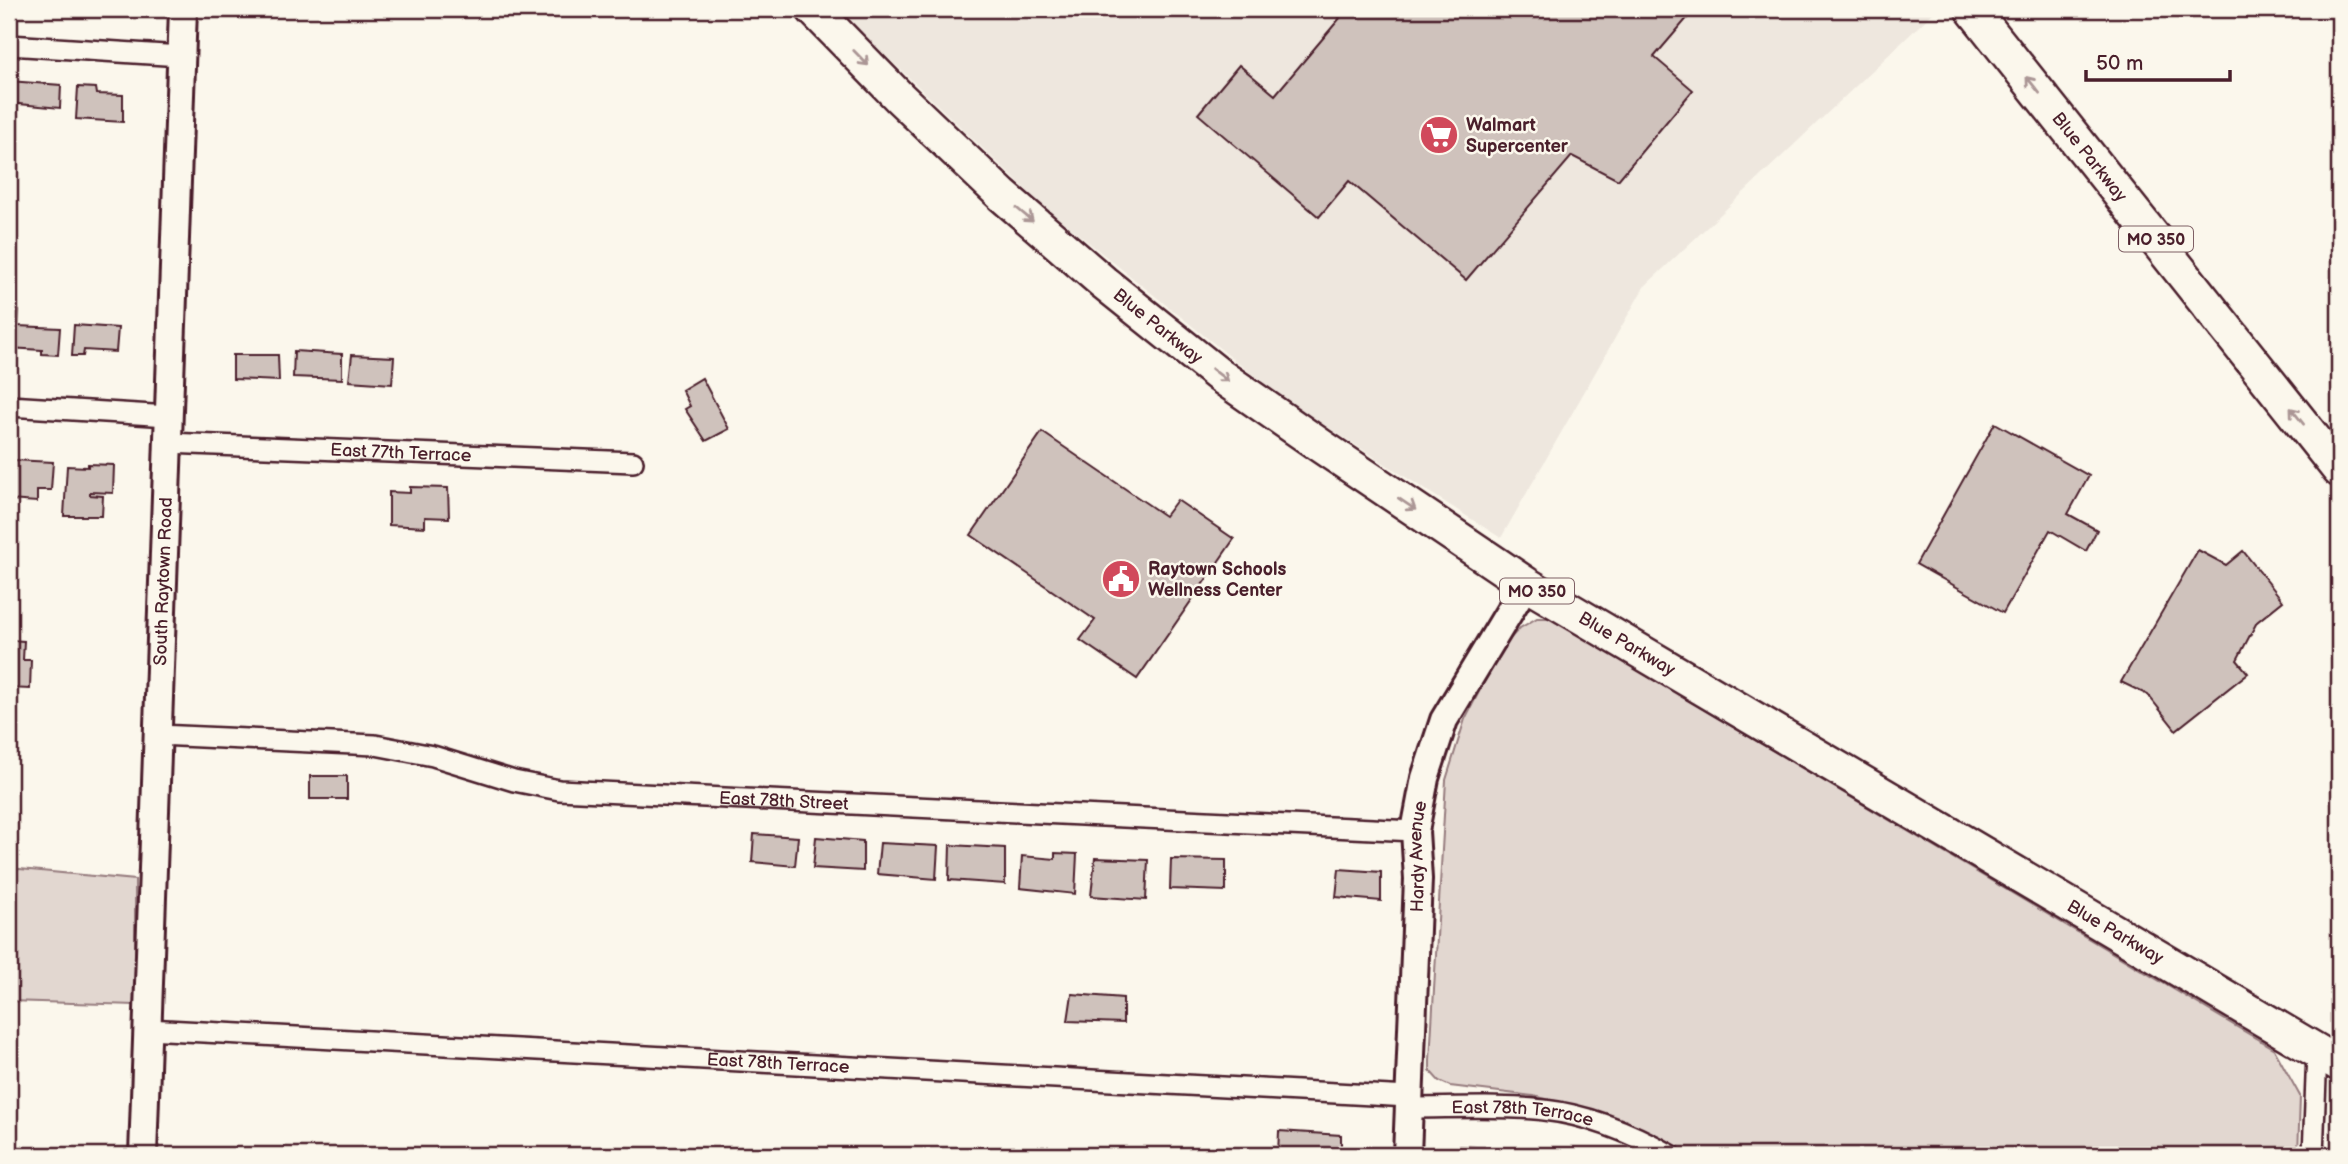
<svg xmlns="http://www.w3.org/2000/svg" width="2348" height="1164" viewBox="0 0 2348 1164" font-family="'Balsamiq Sans',sans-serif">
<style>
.built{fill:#eee7de}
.green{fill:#e2d7d0;stroke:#967b7e;stroke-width:2}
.building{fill:#cfc2bc;stroke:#4a1f2b;stroke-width:2}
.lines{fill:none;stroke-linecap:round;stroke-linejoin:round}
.street-casing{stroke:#4a1f2b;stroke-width:24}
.secondary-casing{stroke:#4a1f2b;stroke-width:32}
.highway-casing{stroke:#4a1f2b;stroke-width:38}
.street{stroke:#fbf7ec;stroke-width:19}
.secondary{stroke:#fbf7ec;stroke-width:26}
.highway{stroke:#fbf7ec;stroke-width:33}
.oneway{stroke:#ab9695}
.labels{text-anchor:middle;stroke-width:5;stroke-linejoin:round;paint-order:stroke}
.shield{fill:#fbf7ec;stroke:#7f6065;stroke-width:2}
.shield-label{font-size:16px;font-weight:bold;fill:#4a1f2b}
.poi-label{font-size:18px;font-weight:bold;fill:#4a1f2b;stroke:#fbf7ec;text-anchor:start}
.street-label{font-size:18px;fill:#4a1f2b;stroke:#fbf7ec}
</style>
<rect width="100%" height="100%" fill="#fbf7ec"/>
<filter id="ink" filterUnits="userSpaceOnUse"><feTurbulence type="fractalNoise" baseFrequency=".0143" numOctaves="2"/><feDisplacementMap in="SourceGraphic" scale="14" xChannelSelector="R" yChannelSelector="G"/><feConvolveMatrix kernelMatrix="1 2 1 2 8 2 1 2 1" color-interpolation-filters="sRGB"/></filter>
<g filter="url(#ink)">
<polygon class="built" points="837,9 1937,9 1644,287 1501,538 1279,396 1042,205"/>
<g class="green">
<polygon points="1537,618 1550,618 2274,1049 2300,1096 2298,1155 1692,1155 1583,1107 1533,1096 1450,1086 1439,1081 1430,1071 1430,1060 1446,780 1465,719 1502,647 1520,628"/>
<polygon points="9,868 135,880 135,1005 9,1001"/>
</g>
<g class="building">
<polygon points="1330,9 1695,9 1654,57 1693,90 1618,180 1572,156 1466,280 1349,181 1319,217 1198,114 1239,65 1275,95 1340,18"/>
<polygon points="9,81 61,85 60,108 9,103"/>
<polygon points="78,87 96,88 97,94 123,95 123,122 76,119"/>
<polygon points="9,310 19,311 18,326 60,328 58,355 42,354 42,350 9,348"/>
<polygon points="74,325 118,328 116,352 84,350 83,356 72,356"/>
<polygon points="294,351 342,354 342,379 293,377"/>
<polygon points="233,355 278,355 279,381 233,379"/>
<polygon points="352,355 394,357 392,384 349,381"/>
<polygon points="702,378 729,429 706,441 685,409 690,406 682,390"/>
<polygon points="1995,423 2089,476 2068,514 2097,530 2086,551 2050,530 2003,613 1916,564"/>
<polygon points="1042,432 1165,516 1177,500 1234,539 1137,679 1080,640 1095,620 971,535"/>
<polygon points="13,460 53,462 51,490 37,490 37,502 9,500 9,462 13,462"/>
<polygon points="88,464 114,465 113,493 90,492 90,495 103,496 102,516 64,516 67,466 88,467"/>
<polygon points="410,487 448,488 449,518 425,517 425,527 389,525 389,492 410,493"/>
<polygon points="2198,550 2226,565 2243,551 2283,601 2257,622 2237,660 2248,673 2176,730 2148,695 2121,682"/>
<polygon points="9,640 24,641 23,660 31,660 30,689 9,688"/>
<rect x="310" y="776" width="37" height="23"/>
<polygon points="754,834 798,837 795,866 752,862"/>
<polygon points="816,837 863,841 863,871 813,868"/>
<polygon points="880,843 938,846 936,879 877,874"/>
<polygon points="950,845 1005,848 1005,884 949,880"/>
<polygon points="1055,853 1077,854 1075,894 1020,888 1022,856 1055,859"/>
<polygon points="1095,858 1148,860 1146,900 1091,896"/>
<polygon points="1171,859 1226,860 1226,891 1170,889"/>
<polygon points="1339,869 1381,872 1381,901 1336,897"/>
<polygon points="1072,994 1123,998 1123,1023 1068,1021"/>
<polygon points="1279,1131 1341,1135 1341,1155 1278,1154"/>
<polygon points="1460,1146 1523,1150 1523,1155 1459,1155"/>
</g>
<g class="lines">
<g class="street-casing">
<g id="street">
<polyline points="9,45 181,56"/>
<polyline points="9,406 169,416"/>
<path id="s1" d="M168,443L633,462"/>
<path id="s2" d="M158,735L375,745L433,756L514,781L559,790L1415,831"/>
<path id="s3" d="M147,1029L1409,1097"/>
<path id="s4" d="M1409,1108C1452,1108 1503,1105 1544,1110C1589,1115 1632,1133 1671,1155"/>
<polyline points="2313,1155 2317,1052"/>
</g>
</g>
<g class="secondary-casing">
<g id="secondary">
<path id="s5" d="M143,1155L183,9"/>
<path id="s6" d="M1407,1155L1418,879L1415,831L1425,778L1444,720L1526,584"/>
</g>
</g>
<g class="highway-casing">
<g id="highway">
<path id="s7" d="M813,9L899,97L1002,195L1103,282L1219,375L1321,446L1526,584L2339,1064"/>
<path id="s8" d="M1972,9L2339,470"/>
</g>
</g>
<use href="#street" class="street"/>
<use href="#secondary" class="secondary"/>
<use href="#highway" class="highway"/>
</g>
<defs><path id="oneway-shaft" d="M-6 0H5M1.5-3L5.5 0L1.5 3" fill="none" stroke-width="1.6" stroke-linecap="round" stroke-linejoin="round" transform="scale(1.75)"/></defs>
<g class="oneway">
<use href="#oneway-shaft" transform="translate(861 58) rotate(46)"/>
<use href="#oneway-shaft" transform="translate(2033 85) rotate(-129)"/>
<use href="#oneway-shaft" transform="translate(1025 215) rotate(40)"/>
<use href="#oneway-shaft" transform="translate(1220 375) rotate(37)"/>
<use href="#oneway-shaft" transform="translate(2297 416) rotate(-129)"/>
<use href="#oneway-shaft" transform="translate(1407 504) rotate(34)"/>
</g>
</g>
<defs>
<g id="supermarket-disc" transform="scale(2.0125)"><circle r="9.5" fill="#d1495b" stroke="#fbf7ec"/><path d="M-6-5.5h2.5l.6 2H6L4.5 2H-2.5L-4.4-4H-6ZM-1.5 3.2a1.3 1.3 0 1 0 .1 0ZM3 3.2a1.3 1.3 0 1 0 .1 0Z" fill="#fff"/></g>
<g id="civic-disc" transform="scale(2.0125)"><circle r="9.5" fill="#d1495b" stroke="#fbf7ec"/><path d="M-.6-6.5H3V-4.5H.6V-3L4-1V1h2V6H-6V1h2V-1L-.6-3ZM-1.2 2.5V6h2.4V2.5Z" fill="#fff"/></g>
</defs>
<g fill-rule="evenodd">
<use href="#supermarket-disc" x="1439" y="135"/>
<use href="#civic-disc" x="1121" y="579"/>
</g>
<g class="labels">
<g class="shield">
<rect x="2119" y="226.5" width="74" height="25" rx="5"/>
<rect x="1500" y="578.5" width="74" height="25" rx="5"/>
</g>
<g class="shield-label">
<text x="2156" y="245">MO 350</text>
<text x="1537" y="597">MO 350</text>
</g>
<g class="poi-label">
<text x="1466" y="131">Walmart<tspan x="1466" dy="21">Supercenter</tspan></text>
<text x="1148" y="575">Raytown Schools<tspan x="1148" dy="21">Wellness Center</tspan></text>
</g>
<g class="street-label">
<text dy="6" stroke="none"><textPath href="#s8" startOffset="189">Blue Parkway</textPath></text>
<text dy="6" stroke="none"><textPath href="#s7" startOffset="469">Blue Parkway</textPath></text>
<text dy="6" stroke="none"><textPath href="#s1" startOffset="233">East 77th Terrace</textPath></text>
<text dy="6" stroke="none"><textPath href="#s5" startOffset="574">South Raytown Road</textPath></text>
<text dy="6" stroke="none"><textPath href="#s7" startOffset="1036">Blue Parkway</textPath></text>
<text dy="6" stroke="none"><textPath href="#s2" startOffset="632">East 78th Street</textPath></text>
<text dy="6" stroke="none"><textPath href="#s6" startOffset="299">Hardy Avenue</textPath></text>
<text dy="6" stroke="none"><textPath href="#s7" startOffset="1603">Blue Parkway</textPath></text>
<text dy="6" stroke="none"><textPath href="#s3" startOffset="632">East 78th Terrace</textPath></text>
<text dy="6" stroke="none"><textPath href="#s4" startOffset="114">East 78th Terrace</textPath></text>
</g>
</g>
<rect width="2348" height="1164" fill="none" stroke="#fbf7ec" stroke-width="35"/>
<rect x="18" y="18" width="2313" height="1129" fill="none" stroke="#4a1f2b" stroke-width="2.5" filter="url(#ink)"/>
<path d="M2086 70v10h144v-10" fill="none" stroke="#4a1f2b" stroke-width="3.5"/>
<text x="2096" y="70" font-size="21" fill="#4a1f2b" stroke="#fbf7ec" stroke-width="5" paint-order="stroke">50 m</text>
</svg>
